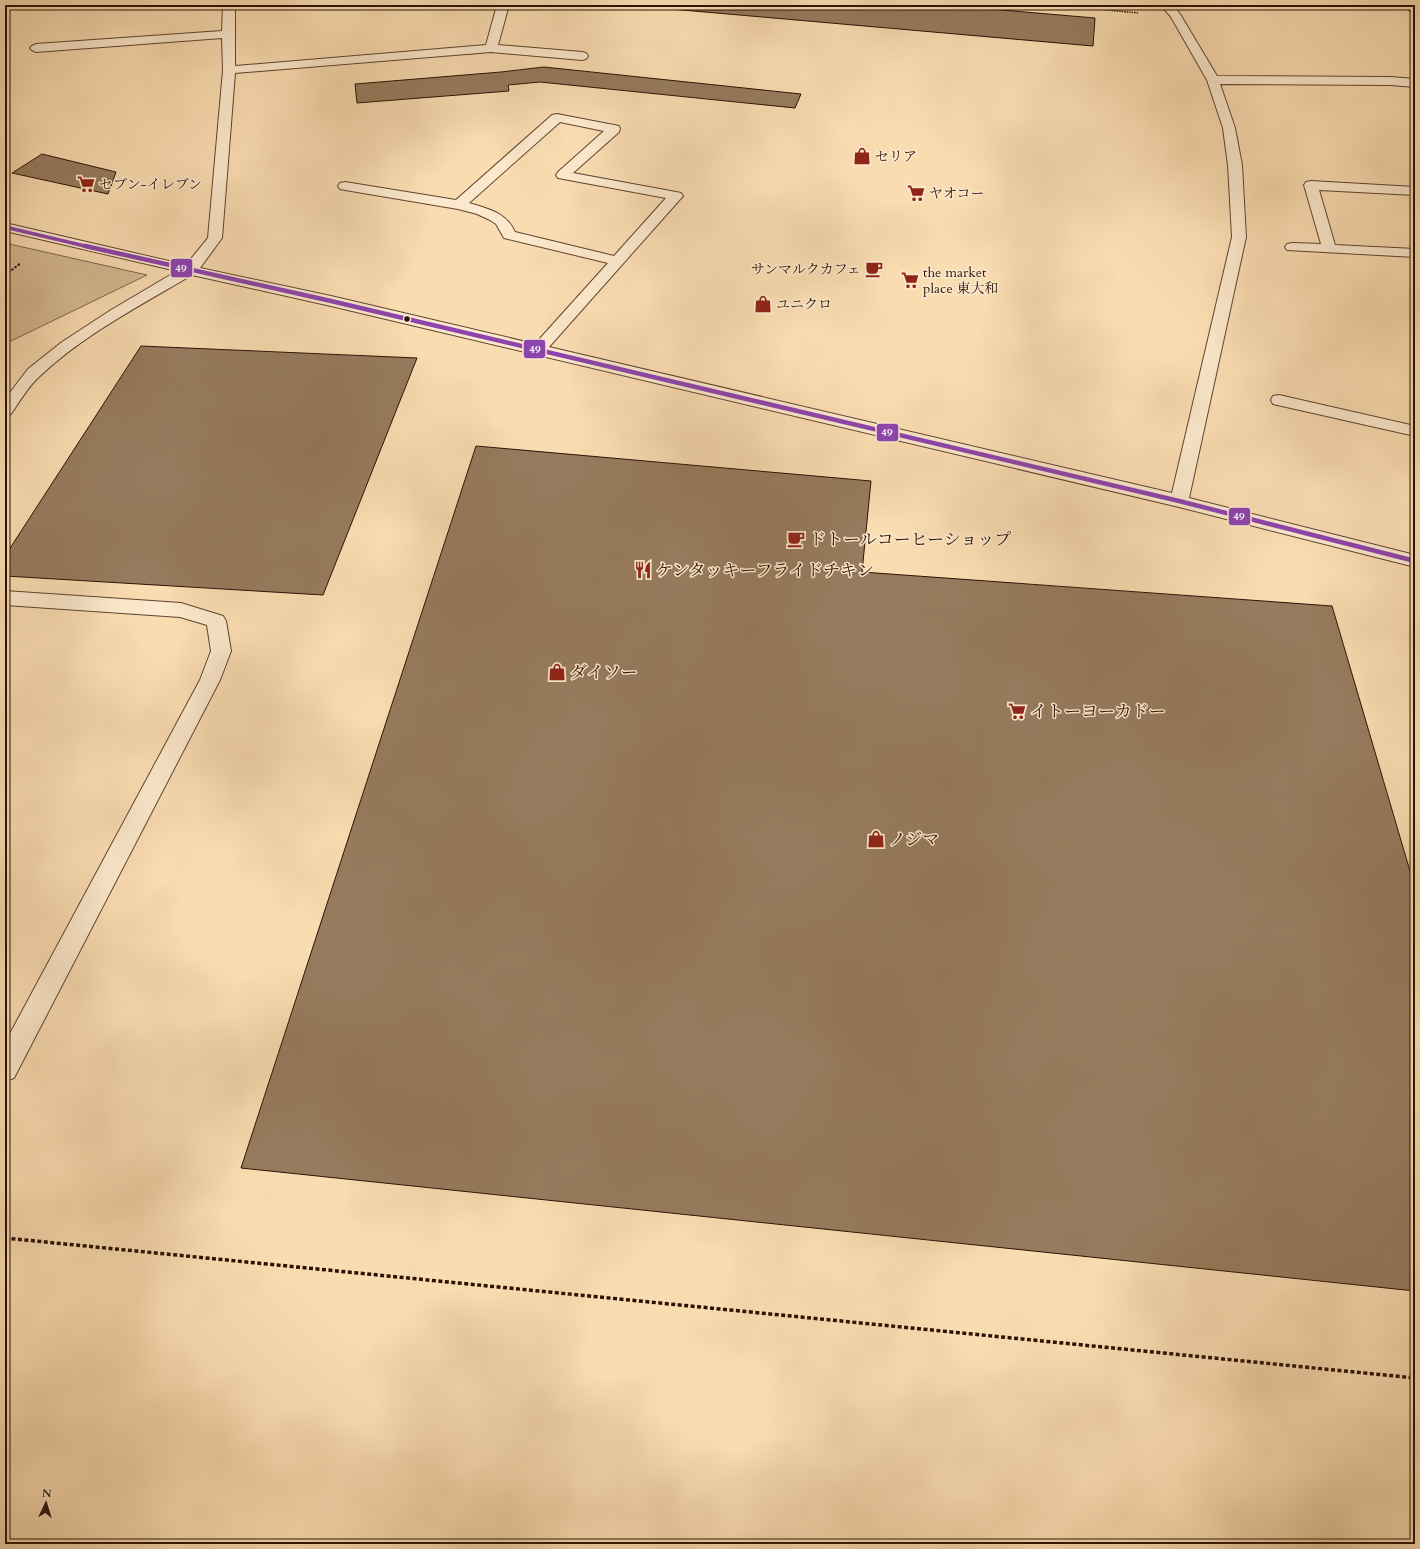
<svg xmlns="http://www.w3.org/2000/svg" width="1420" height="1549" viewBox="0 0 1420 1549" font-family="Cardo,'Noto Serif JP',serif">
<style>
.green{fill:#d7ba94;stroke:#81664c}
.building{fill:#977b5e;stroke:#2b1205}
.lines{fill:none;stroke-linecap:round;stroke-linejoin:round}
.minor-casing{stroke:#5f4430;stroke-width:2}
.path-far2{stroke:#2b1205;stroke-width:1.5;stroke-dasharray:1.5 1;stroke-linecap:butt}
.path-far1{stroke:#2b1205;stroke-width:2;stroke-dasharray:2.5 1.5;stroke-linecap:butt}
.path{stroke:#2b1205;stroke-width:3.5;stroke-dasharray:4 2.5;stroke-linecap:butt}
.minor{fill:#fce8cc;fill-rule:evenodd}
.bus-1-far1-casing{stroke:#fce8cc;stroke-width:5}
.bus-1-casing{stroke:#fce8cc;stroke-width:7}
.bus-1-far1{stroke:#8e44ad;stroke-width:3.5}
.bus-1{stroke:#8e44ad;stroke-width:4.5}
.bus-dot{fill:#2b1205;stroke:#fce8cc;stroke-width:1.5}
.labels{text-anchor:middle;stroke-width:3;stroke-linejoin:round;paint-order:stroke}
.far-poi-label{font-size:14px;fill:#2b1205;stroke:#fce8cc;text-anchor:start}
.poi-label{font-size:17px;fill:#2b1205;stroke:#fce8cc;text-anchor:start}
.line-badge{stroke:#fce8cc;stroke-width:1.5}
.badge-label{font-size:11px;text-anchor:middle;font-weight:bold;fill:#fff}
</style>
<rect width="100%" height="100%" fill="#fadcb1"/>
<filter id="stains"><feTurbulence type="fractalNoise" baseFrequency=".005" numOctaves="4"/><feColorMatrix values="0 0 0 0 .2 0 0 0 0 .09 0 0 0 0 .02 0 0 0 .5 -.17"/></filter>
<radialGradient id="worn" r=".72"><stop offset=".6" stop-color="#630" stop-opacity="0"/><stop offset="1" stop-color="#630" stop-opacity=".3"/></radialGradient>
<polygon class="green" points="5,243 147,275 5,344"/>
<g class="building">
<polygon points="625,5 943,5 1095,18 1093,46"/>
<polygon points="544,67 801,94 795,108 540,82 508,85 509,91 357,103 355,84 501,72"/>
<polygon points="42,154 116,172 108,194 12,173"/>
<polygon points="141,346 417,358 323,595 5,576 5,556"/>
<polygon points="476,446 871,481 862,572 1332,606 1415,888 1415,1291 241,1168"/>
</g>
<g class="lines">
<g class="minor-casing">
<g id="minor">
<path d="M223,5H235V66L486,45L497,5H509L498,45L582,52L586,53L588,56L586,59L582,60L491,52L235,73L222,238L200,268L331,296L535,344L608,263L504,238L496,224L490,220L477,214L458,209L345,190L340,189L338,186L340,183L345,182L456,200L552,115L557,114L614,125L619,126L620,129L619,132L573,173L676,192L681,193L683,196L549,347L1172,493L1232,237L1228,165L1223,128L1207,80L1171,17L1161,5H1173L1180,14L1217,76L1391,77L1415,79V87L1391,85L1220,84L1235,128L1242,165L1246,237L1189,498L1415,555V567L1179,507L331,306L192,275C141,305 85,334 41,375C29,385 20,401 11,414L5,415V399L28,369L62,342L111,310L177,271L5,231V223L186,265L208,238L223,70L222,38L36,52L32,50L30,48L32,46L36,44L222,31ZM560,122L604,131L558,172L556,175L558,178L666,198L614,256L515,232C506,212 488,209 469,203Z"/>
<polygon points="1405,5 1415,5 1415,13 1411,12"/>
<polygon points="1311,181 1415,187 1415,195 1319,190 1335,245 1415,249 1415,257 1287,250 1285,247 1287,244 1292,243 1321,244 1304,185 1306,182"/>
<polygon points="1279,395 1415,426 1415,436 1273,404 1271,400 1273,396"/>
<polygon points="5,591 181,603 223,616 226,621 231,651 220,680 14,1078 5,1081 5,1043 200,680 211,651 207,625 180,617 5,605"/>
</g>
</g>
<polyline class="path-far2" points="1057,5 1138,13"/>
<polyline class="path-far1" points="5,275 21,263"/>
<polyline class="path" points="5,1238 1415,1378"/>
<use href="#minor" class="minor"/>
<g class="bus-1-far1-casing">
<polyline id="bus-1-far1" points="5,227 89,247"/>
</g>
<g class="bus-1-casing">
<polyline id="bus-1" points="85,246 331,301 1179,501 1415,561"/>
</g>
<use href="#bus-1-far1" class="bus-1-far1"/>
<use href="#bus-1" class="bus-1"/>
</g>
<defs>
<g id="shop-bare" transform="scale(1.38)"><path d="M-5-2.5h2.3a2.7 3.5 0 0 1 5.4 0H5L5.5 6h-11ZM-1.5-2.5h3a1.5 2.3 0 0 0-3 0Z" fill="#8f2418" stroke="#fce8cc" stroke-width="2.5" paint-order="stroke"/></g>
<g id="supermarket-bare" transform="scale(1.38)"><path d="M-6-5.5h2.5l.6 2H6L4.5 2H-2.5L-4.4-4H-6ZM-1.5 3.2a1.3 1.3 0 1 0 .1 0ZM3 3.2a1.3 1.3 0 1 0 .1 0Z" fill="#8f2418" stroke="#fce8cc" stroke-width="2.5" paint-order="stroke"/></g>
<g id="cafe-bare" transform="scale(1.38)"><path d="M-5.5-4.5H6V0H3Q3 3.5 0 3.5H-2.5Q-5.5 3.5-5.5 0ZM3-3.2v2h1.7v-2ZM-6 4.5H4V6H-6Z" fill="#8f2418" stroke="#fce8cc" stroke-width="2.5" paint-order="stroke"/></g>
<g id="restaurant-bare" transform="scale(1.38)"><path d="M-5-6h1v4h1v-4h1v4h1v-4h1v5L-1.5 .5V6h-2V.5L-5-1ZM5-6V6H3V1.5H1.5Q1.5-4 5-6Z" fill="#8f2418" stroke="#fce8cc" stroke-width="2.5" paint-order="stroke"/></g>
</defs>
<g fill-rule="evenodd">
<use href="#shop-bare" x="862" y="156"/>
<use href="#supermarket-bare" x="86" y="184"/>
<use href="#supermarket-bare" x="916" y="193"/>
<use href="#cafe-bare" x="874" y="269"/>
<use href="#supermarket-bare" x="910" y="280"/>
<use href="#shop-bare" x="763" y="304"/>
<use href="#cafe-bare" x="796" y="539"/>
<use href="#restaurant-bare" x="643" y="570"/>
<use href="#shop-bare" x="557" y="672"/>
<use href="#supermarket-bare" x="1017" y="711"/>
<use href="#shop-bare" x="876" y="839"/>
</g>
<circle class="bus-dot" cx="407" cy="319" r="3.5"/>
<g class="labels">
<g class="far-poi-label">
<text x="875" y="161">セリア</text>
<text x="99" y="189">セブン-イレブン</text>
<text x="929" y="198">ヤオコー</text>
<text x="861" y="274" text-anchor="end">サンマルクカフェ</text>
<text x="923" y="277">the market<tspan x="923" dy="16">place 東大和</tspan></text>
<text x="776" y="309">ユニクロ</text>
</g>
<g class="poi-label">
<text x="809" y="545">ドトールコーヒーショップ</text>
<text x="656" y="576">ケンタッキーフライドチキン</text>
<text x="570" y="678">ダイソー</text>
<text x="1030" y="717">イトーヨーカドー</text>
<text x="889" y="845">ノジマ</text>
</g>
</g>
<g class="line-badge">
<rect x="170" y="258" width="23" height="20" rx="4" fill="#8e44ad"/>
<rect x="523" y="339" width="23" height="20" rx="4" fill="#8e44ad"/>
<rect x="876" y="423" width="23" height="19" rx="4" fill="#8e44ad"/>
<rect x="1228" y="507" width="23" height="19" rx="4" fill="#8e44ad"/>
</g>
<g class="badge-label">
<text x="181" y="272">49</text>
<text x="535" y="353">49</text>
<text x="887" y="436">49</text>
<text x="1239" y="520">49</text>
</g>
<rect width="1420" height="1549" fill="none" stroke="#fadcb1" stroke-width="20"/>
<rect x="6" y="6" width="1408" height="1537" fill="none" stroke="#2b1205" stroke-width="2"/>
<rect x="10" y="10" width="1400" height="1529" fill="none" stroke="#2b1205"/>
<g transform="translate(46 1503) rotate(4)" stroke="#fce8cc" stroke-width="3" paint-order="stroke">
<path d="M0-3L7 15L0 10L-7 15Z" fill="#2b1205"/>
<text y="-6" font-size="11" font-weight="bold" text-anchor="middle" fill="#2b1205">N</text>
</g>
<rect width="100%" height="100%" filter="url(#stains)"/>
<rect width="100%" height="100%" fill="url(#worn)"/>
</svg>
